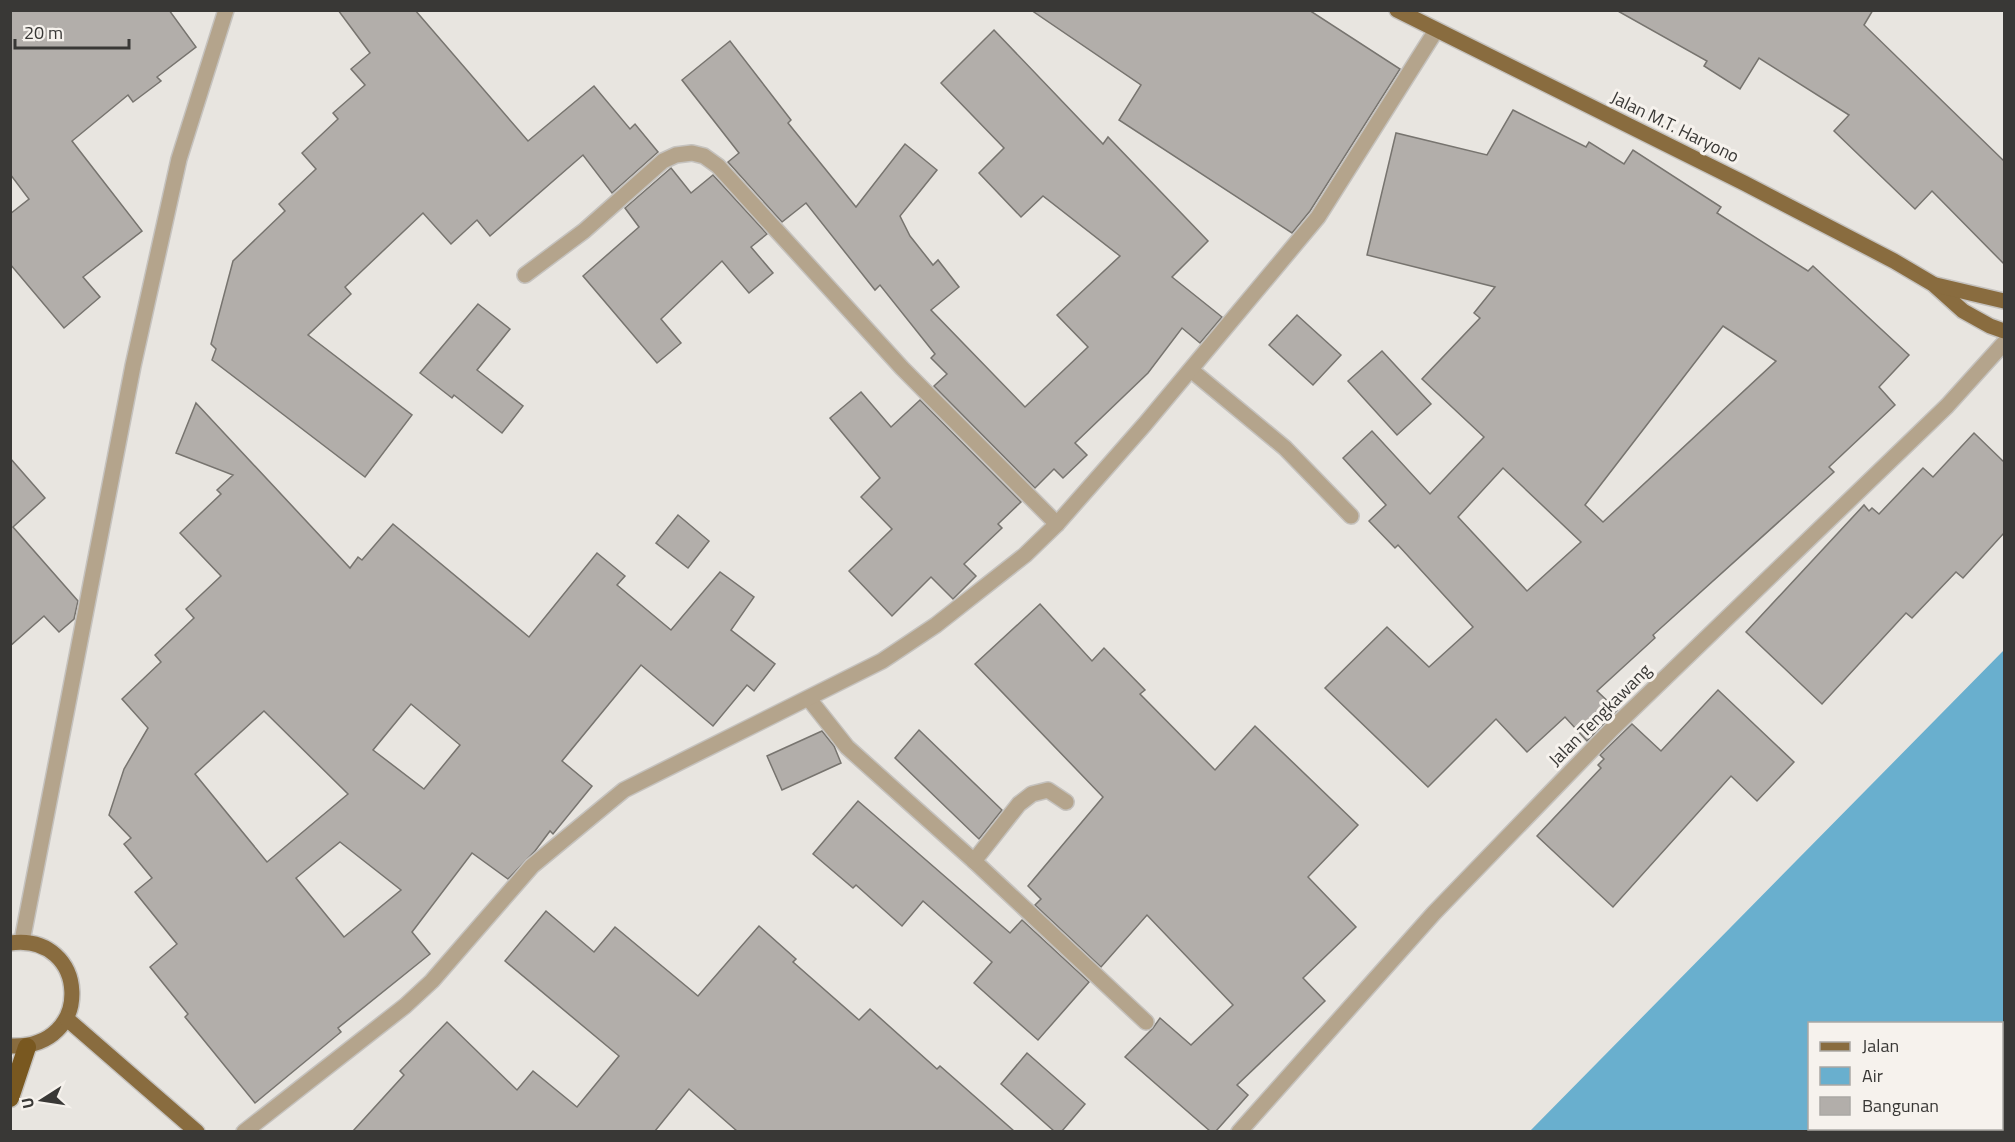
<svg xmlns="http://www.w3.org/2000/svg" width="2015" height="1142" viewBox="0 0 2015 1142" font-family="'Titillium Web',sans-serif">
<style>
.water{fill:#69afce;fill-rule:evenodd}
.building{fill:#b2aeaa;stroke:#77746f;stroke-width:1.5;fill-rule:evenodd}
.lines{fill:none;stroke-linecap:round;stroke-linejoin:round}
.minor-casing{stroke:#c5c2be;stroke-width:18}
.major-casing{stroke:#c5c2be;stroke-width:18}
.highway-casing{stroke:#c5c2be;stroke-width:21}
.minor{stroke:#b4a48c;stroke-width:15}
.major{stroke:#896c3f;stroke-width:15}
.highway{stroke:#795820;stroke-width:18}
.labels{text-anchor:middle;stroke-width:6;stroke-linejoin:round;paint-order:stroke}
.street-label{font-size:18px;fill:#393836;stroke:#f6f2ed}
</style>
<rect width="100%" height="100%" fill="#e8e5e0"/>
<path class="water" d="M2004,650V1131H1530ZM1810,1024H2002V1128H1810Z"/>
<g class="building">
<polygon points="10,10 169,10 196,47 157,77 161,81 133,102 128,95 72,141 142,231 83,277 100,297 64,328 10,264 10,214 29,199 10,174"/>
<polygon points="338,10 415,10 528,141 594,86 630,129 635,124 658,152 612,193 583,155 490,236 477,220 451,244 423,213 345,287 351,294 308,335 412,415 365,477 212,360 216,349 211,344 233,261 285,211 279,204 316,169 302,153 338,119 333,113 365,85 351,69 370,53"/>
<polygon points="1031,10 1309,10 1400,69 1310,211 1292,233 1119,120 1141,85"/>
<polygon points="1616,10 1873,10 1864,25 2004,161 2004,264 1932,191 1915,209 1834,131 1849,115 1759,58 1740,89 1704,66 1707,61"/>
<polygon points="994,30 1103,144 1108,137 1208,241 1172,277 1222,317 1200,343 1182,328 1148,373 1075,443 1087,455 1063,478 1054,469 1035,488 934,386 947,374 931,358 935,354 880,285 875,290 806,203 782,222 728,162 739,153 682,80 730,41 791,120 788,123 856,207 905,144 937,170 900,216 910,236 933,265 938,260 959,287 931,310 1025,407 1088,347 1057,315 1120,256 1043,196 1021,217 979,173 1004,148 941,83"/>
<path d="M1513,110L1586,147L1589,142L1624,164L1633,150L1721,207L1717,213L1808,271L1813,266L1909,355L1879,387L1895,405L1829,467L1834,472L1653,635L1655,638L1597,691L1617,710L1587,741L1565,717L1527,752L1496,719L1428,787L1325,688L1387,627L1429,667L1473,627L1398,545L1395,548L1369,521L1386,505L1343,458L1372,431L1430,494L1484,437L1422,379L1480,318L1474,313L1495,287L1367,255L1396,133L1487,155ZM1723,326L1776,361L1603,522L1585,505ZM1503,468L1581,542L1527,591L1458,517Z"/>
<polygon points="671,168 691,193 713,175 767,234 751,247 773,273 749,293 722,261 661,319 681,343 657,363 583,276 639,227 625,208"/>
<polygon points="478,304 510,329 477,370 523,406 502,433 454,395 452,398 420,373"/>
<polygon points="1297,315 1341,355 1313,385 1269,345"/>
<polygon points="1382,351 1431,404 1397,435 1348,381"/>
<polygon points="861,392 891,427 920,400 1021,502 998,524 1002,528 964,564 976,576 953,599 931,577 892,616 849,571 892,529 861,497 880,478 830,418"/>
<path d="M196,403L350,568L358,557L362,560L393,524L529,637L597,553L625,576L617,585L671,630L720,572L754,597L731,630L775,664L754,691L747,685L713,726L641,665L562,761L592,786L553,834L550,831L535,851L508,879L472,853L412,932L430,954L338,1028L341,1032L255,1103L185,1017L188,1014L150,967L177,944L135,892L152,878L124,844L131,838L109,815L124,769L148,728L122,699L161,662L155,655L194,618L186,609L221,576L180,533L221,494L217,490L233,475L176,453ZM411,704L460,745L424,789L373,750ZM264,711L348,794L267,862L195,774ZM340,842L401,890L344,937L296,878Z"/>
<polygon points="1974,433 2004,462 2004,533 1963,578 1956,572 1912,618 1906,613 1822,704 1746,632 1864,505 1869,511 1872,508 1879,514 1923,468 1933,477"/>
<polygon points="10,458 45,498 13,527 78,601 74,619 59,632 44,616 10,646"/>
<polygon points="678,515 709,541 688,568 656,543"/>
<polygon points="1040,604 1092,661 1104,648 1145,690 1140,694 1215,770 1255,726 1358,825 1308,877 1356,927 1303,978 1325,1001 1237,1085 1248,1095 1216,1131 1210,1131 1125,1057 1153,1028 1160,1018 1191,1045 1233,1005 1147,915 1101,967 1035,905 1041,899 1028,886 1103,797 975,664"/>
<polygon points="1718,690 1794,762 1757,801 1731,776 1613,907 1537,836 1601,768 1598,765 1604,759 1600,755 1632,724 1661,751"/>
<polygon points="919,730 1002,810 979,839 895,758"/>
<polygon points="822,731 834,746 841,763 782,790 767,756"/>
<polygon points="858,801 1010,933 1022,920 1089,982 1038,1040 974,983 992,962 923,901 902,926 856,885 853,888 813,854"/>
<polygon points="546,911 594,952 615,927 698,996 759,926 796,959 793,962 859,1020 870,1009 937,1069 940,1066 1014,1131 737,1131 689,1089 655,1131 353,1131 404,1075 400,1071 447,1022 517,1090 533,1071 577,1107 619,1056 505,961"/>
<polygon points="1027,1053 1085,1104 1062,1131 1054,1131 1001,1084"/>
</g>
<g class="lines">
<g class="minor-casing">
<g id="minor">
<polyline points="525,275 584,231 663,161 676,155 692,153 704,156 718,166 902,368 1057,524"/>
<polyline points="1191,370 1285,448 1351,516"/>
<polyline points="809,699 847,747 974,861 1146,1022"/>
<polyline points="974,861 1019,804 1032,794 1048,790 1066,802"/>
<polyline points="22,941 133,366 179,159 226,10"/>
<polyline points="244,1132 405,1006 432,981 532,866 624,790 882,661 936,625 1025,555 1057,524 1145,424 1318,217 1435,32"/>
<polyline points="1239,1132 1434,913 1612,729 1947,406 2004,343"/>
</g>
</g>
<g class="major-casing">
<g id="major">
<polyline points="1397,10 1744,183 1894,261 1933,284 1963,311 1990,326 2004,331"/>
<polyline points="1936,285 2004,301"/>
<path d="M10,943C89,932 96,1050 10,1046"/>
<polyline points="67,1019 197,1132"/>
</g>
</g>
<g class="highway-casing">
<polyline id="highway" points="10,1098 27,1047"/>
</g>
<use href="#minor" class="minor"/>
<use href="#major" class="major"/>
<use href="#highway" class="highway"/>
</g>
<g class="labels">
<g class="street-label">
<text transform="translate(1675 127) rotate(26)" y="6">Jalan M.T. Haryono</text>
<text transform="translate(1600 715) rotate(-45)" y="6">Jalan Tengkawang</text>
</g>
</g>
<rect width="2015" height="1142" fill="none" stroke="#393836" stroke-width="24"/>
<rect x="1808" y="1022" width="195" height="108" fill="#f6f2ed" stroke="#aaa8a4" stroke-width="1.5"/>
<rect x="1820" y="1042" width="30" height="9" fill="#896c3f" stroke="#aaa8a4" stroke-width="1.5"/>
<text x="1862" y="1052" font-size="18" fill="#393836">Jalan</text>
<rect x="1820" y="1067" width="30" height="18" fill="#69afce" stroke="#aaa8a4" stroke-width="1.5"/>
<text x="1862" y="1082" font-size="18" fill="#393836">Air</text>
<rect x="1820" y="1097" width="30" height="18" fill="#b2aeaa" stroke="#aaa8a4" stroke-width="1.5"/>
<text x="1862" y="1112" font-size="18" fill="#393836">Bangunan</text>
<g transform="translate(42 1100) rotate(258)" stroke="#f6f2ed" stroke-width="4.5" paint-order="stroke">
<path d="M0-4.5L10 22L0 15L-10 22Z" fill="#393836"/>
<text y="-9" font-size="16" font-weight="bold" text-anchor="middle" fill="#393836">U</text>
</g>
<path d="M15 39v9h114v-9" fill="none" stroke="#393836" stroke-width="3"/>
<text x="24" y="39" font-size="18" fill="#393836" stroke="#f6f2ed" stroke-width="4.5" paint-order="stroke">20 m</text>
</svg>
